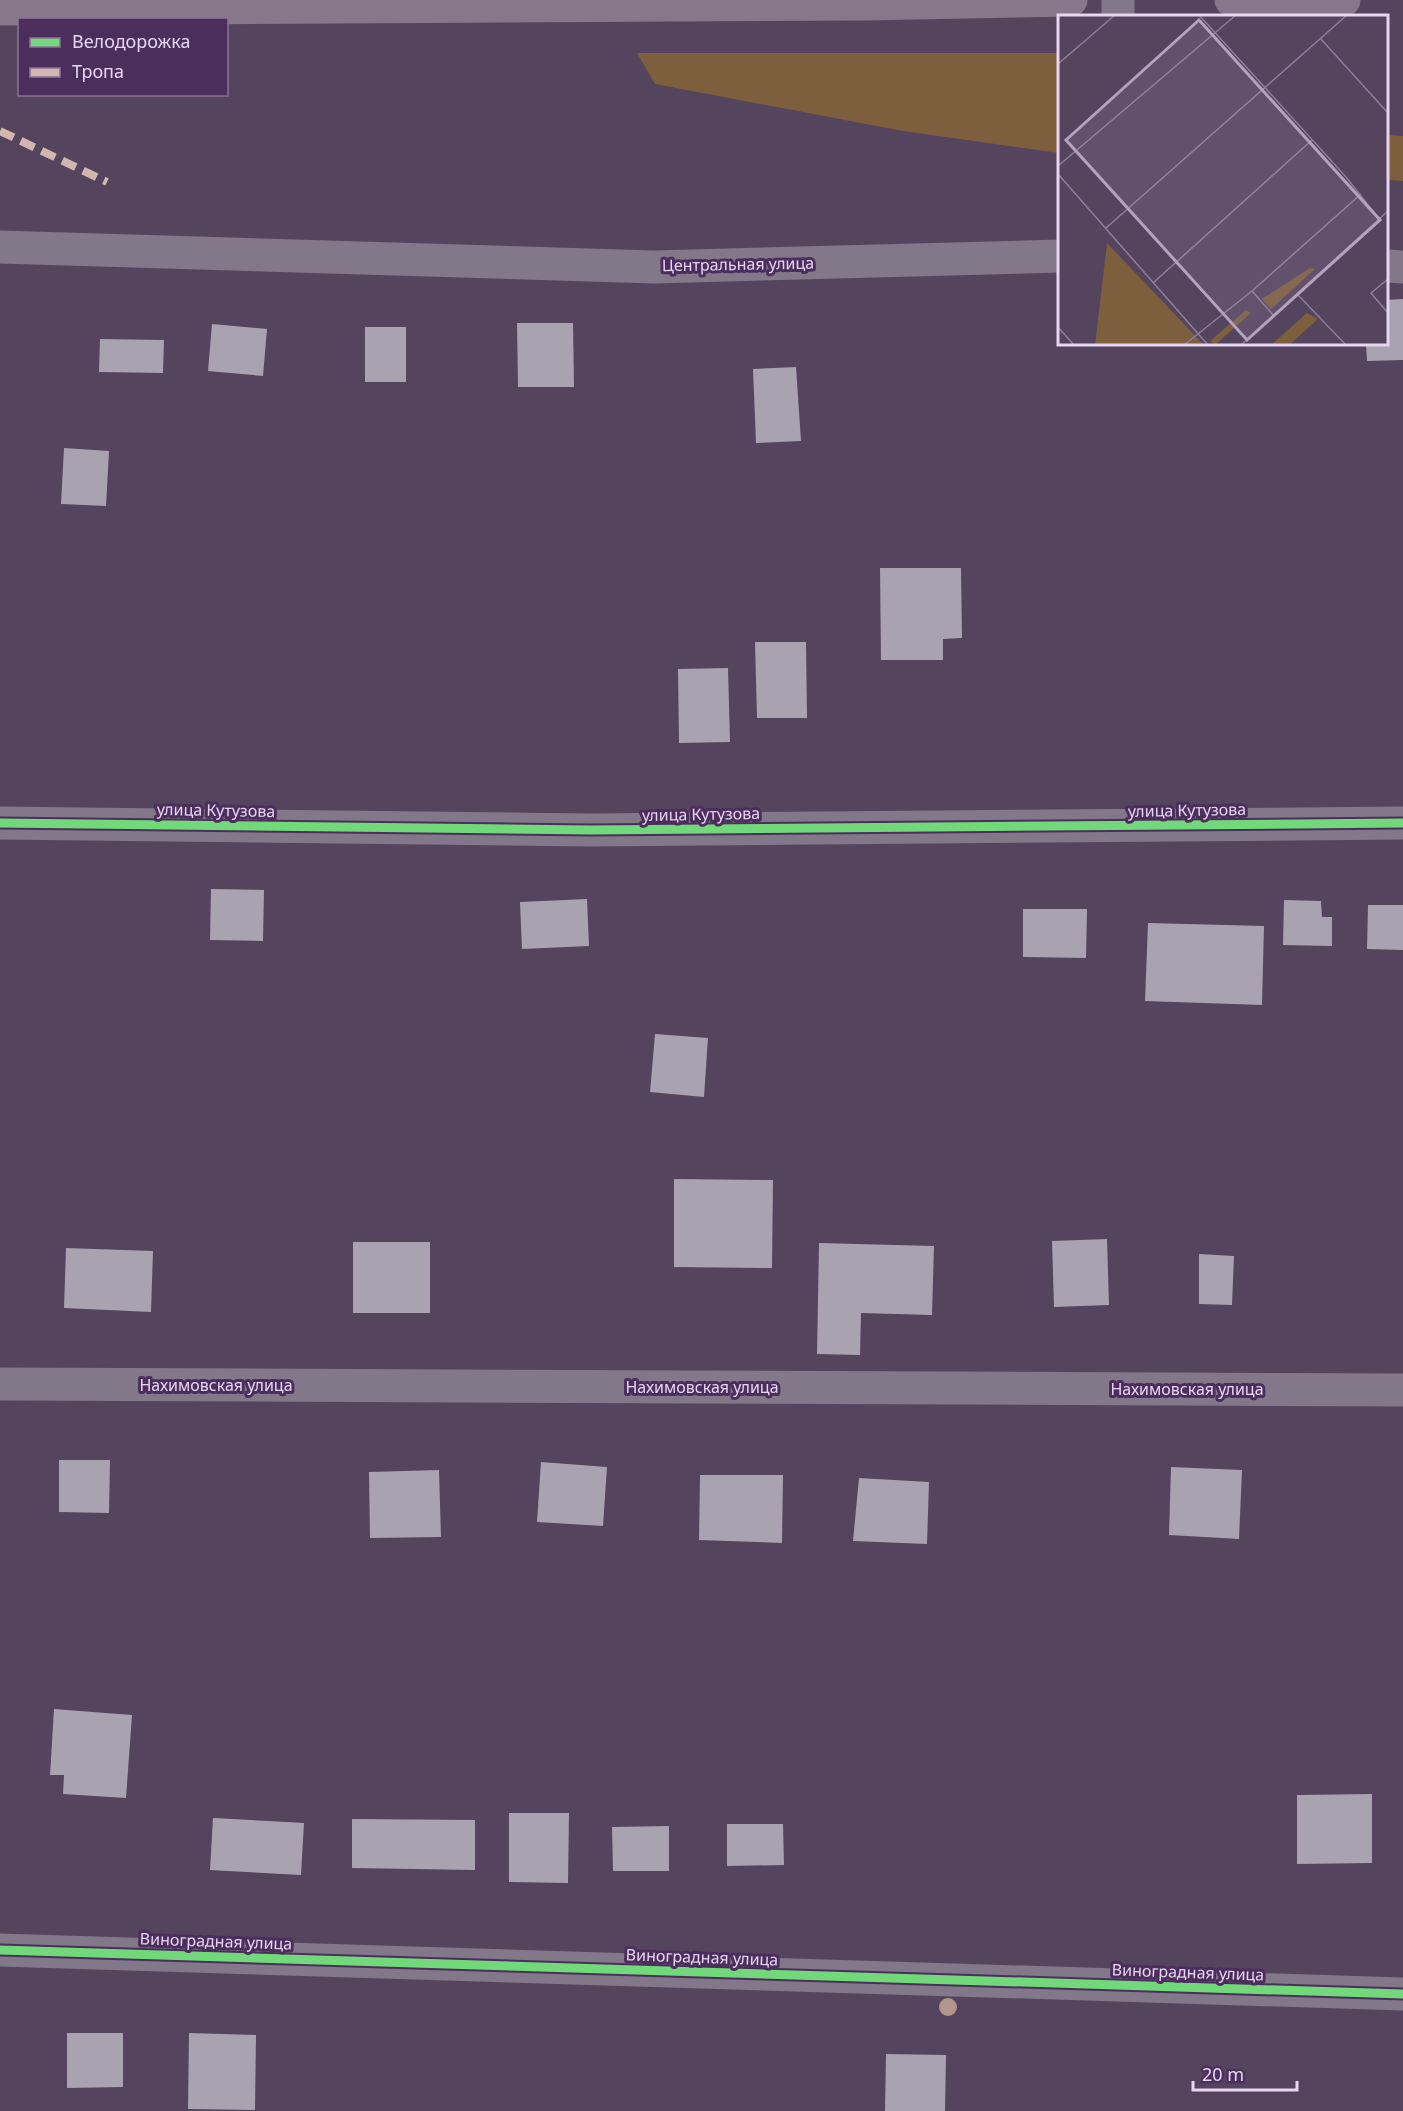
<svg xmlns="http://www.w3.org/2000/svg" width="1403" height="2111" viewBox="0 0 1403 2111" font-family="'Noto Sans',sans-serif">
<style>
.green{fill:#7d5f3e}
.building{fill:#a9a2b0}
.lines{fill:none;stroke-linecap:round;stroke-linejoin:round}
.minor{stroke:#83778a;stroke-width:33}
.secondary{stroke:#86778a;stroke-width:33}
.quiet{stroke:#d1b7ad;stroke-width:8;stroke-dasharray:15 8;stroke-linecap:butt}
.cycleway-casing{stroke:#4c2e5d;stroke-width:13}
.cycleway{stroke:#71d979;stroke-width:9}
.tree{fill:#b1978c}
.labels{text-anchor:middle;stroke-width:6;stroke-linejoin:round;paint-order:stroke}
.street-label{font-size:16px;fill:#e7d5f2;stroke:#4c2e5d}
.inset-road{fill:none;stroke:#8f7e99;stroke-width:1.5}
.view{fill:#b4a2be;fill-opacity:0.15;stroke:#b4a2be;stroke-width:3}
.inset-edge{fill:none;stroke:#e7d5f2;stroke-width:3}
</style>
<rect width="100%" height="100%" fill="#54445e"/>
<g class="green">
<polygon points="637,53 1059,53 1059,153 903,131 655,84"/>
<polygon points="1387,135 1403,136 1403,181 1387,180"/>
</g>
<g class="building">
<polygon points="1403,299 1403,360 1367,361 1366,344 1386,344 1386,300"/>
<polygon points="517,323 573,323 574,387 518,387"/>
<polygon points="212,324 267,329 263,376 208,371"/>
<rect x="365" y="327" width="41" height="55"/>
<polygon points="100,339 164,340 163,373 99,372"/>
<polygon points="796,367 801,441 756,443 753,369"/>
<polygon points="64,448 109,451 106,506 61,504"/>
<polygon points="880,568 961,568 962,638 943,639 943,660 881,660"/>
<polygon points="755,642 806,642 807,718 757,718"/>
<polygon points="728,668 730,742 679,743 678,669"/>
<polygon points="211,889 264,890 263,941 210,940"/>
<polygon points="587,899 589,946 522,949 520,902"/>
<polygon points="1284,900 1321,901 1322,917 1332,917 1332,946 1283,945"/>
<polygon points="1368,905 1403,905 1403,950 1367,949"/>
<polygon points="1023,909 1087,909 1086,958 1023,957"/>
<polygon points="1148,923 1264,926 1262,1005 1145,1001"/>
<polygon points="655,1034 708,1038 704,1097 650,1092"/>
<polygon points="674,1179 773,1180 772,1268 674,1267"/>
<polygon points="1107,1239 1109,1305 1054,1307 1052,1241"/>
<rect x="353" y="1242" width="77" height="71"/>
<polygon points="819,1243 934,1246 932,1315 861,1313 860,1355 817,1354"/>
<polygon points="66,1248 153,1251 151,1312 64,1308"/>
<polygon points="1199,1254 1234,1256 1232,1305 1199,1304"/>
<polygon points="59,1460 110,1460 109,1513 59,1512"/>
<polygon points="541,1462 607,1467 603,1526 537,1522"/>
<polygon points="1171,1467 1242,1470 1239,1539 1169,1535"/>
<polygon points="439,1470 441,1537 370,1538 369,1472"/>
<polygon points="700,1475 783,1475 782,1543 699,1540"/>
<polygon points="859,1478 929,1482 927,1544 853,1541"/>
<polygon points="54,1709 132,1715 126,1798 63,1794 64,1775 50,1775"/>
<polygon points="1372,1794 1372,1863 1297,1864 1297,1795"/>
<polygon points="509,1813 569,1813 568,1883 509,1882"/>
<polygon points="213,1818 304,1823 301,1875 210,1870"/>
<polygon points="352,1819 475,1820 475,1870 352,1868"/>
<polygon points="727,1824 783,1824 784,1865 727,1866"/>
<polygon points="669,1826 669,1871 613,1871 612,1827"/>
<polygon points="67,2033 123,2033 123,2087 67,2088"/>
<polygon points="189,2033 256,2035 255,2110 188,2109"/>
<polygon points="886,2054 946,2055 945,2111 885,2111"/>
</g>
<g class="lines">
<g class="minor">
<polyline points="1118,16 1118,0"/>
<polyline points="0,247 654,267 1060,256"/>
<polyline points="1386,266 1403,267"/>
<polyline points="0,823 591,830 1403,823"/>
<polyline points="0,1384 1403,1390"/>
<polyline points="0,1950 1403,1994"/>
</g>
<g class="secondary">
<polyline points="1231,0 1344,0"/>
<polyline points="0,9 866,4 1071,0"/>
</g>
<polyline class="quiet" points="0,131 107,182"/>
<g class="cycleway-casing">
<g id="cycleway">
<polyline points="0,823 591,830 1403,823"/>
<polyline points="0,1950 1403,1994"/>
</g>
</g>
<use href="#cycleway" class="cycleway"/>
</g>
<circle class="tree" cx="948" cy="2007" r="9"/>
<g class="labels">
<g class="street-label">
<text transform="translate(738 264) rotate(-1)" y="6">Центральная улица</text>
<text transform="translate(216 810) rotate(1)" y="6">улица Кутузова</text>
<text transform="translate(1187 810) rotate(-1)" y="6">улица Кутузова</text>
<text transform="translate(701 814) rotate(-1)" y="6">улица Кутузова</text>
<text x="216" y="1391">Нахимовская улица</text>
<text x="702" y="1393">Нахимовская улица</text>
<text x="1187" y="1395">Нахимовская улица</text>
<text transform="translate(216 1941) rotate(2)" y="6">Виноградная улица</text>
<text transform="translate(702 1957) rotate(2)" y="6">Виноградная улица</text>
<text transform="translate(1188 1972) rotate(2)" y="6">Виноградная улица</text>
</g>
</g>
<g transform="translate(1058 15)">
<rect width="330" height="330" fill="#54445e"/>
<path d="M49,228L146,330H37ZM252,253L257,254L213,294L204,284ZM188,295L193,298L157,330L152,326ZM249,298L260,304L231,330H213Z" fill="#7d5f3e"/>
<path class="inset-road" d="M141,0L288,162L321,204M262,23L330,98M0,49L57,0M0,151L178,0M0,159L150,330M48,213L289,0M330,264L313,278L330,298M95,268L254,125M194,276L216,301M239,279L288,330M0,312L16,330M126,330L194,276L303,179M183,330L330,196"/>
<path class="view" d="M141,5L322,205L189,325L8,125Z"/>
<rect width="330" height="330" class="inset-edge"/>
</g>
<rect x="18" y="18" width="210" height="78" fill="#4c2e5d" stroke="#8a7199" stroke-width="1.5"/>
<rect x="30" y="38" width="30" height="9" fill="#71d979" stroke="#8a7199" stroke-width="1.5"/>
<text x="72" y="48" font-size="18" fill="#e7d5f2">Велодорожка</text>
<rect x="30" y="68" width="30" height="9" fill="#d1b7ad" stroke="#8a7199" stroke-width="1.5"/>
<text x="72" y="78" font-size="18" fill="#e7d5f2">Тропа</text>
<path d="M1193 2081v9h104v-9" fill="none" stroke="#e7d5f2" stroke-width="3"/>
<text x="1202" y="2081" font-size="18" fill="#e7d5f2" stroke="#4c2e5d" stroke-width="4.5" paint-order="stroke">20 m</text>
</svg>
